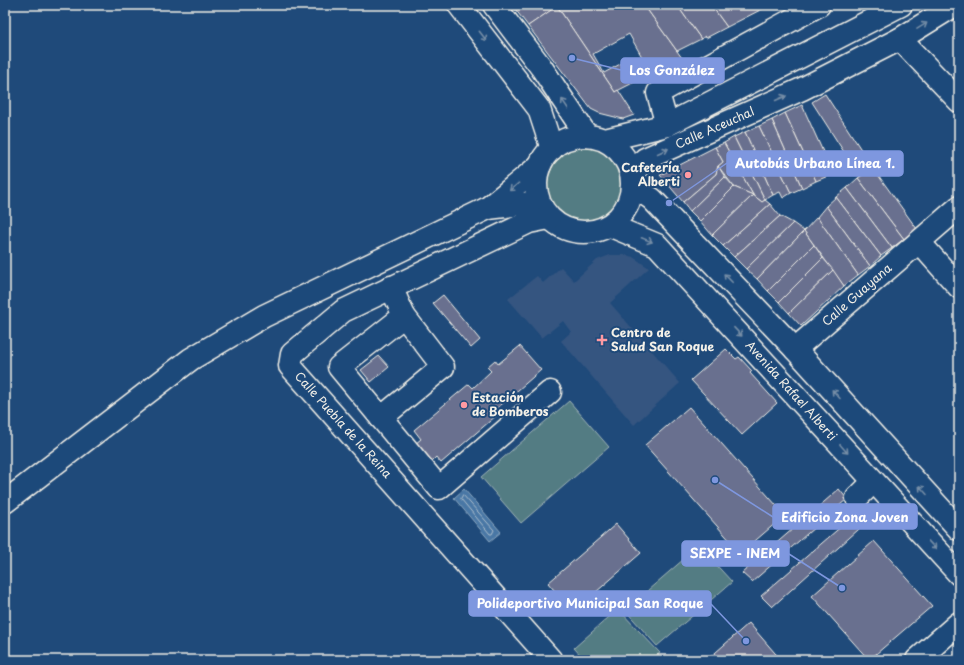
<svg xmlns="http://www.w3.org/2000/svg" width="964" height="665" viewBox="0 0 964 665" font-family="'Playpen Sans',sans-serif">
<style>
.built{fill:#355580}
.green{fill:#527b83;stroke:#a3b6b6}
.water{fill:#4977a5;stroke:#8da8c0}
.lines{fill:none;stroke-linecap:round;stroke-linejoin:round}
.shore{stroke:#b0c0cd;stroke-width:1}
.building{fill:#69708f;stroke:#f4f1e8;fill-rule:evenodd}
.minor-casing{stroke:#f4f1e8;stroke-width:25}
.minor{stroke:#1f4a7a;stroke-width:22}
.oneway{stroke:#748da6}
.poi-dot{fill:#ff9aa2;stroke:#1f4a7a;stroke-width:1.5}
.labels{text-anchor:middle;stroke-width:4;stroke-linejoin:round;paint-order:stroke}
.street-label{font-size:12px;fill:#f4f1e8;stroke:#1f4a7a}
.poi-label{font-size:12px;font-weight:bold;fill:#f4f1e8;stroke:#1f4a7a;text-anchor:start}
.leader{fill:none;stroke:#7e97df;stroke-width:1.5}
.callout-dot{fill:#7e97df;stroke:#1f4a7a;stroke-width:1.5}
.callout{fill:#7e97df;stroke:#7e97df;stroke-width:1.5}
.callout-label{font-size:13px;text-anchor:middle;font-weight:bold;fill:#fff}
</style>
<rect width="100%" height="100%" fill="#1f4a7a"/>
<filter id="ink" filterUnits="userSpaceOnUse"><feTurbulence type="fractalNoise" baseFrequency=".025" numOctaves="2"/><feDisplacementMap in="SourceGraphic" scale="8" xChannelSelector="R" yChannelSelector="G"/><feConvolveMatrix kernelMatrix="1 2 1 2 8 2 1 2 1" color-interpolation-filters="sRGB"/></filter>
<g filter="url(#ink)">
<polygon class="built" points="610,255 626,255 633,257 649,268 610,303 680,383 634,425 561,341 571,332 563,321 542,338 508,299 537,276 543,283 561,267 574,281 597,260"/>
<g class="green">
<circle cx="585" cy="187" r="40"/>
<polygon points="569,401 609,447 521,523 481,477"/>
<polygon points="699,546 732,582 657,646 625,610"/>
<polygon points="618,609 660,653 651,660 585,660 574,648"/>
</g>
<polygon class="water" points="464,489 501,532 490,541 454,498"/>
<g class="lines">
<polygon class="shore" points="463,495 494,530 492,534 490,534 461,499"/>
</g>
<g class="building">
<polygon points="512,5 559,5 528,26"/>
<path d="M559,5H644L682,58L615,92L557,6ZM629,34L650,71L641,76L631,58L604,73L593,54Z"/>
<polygon points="644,5 677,5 701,39 677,51"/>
<polygon points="677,5 711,5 727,27 706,38 705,36 701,39"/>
<polygon points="711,5 770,5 727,27"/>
<polygon points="557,6 615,92 618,90 634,115 623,119 599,113 591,109 528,26"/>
<polygon points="825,94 873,168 860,177 812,102"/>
<polygon points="802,105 833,174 816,181 785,113"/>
<polygon points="785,113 816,181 802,188 772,120"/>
<polygon points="772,120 802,188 791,193 759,126"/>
<polygon points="759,126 791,193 783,198 780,192 773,195 745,132"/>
<polygon points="745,132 773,195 765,200 734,137"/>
<polygon points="734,137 765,200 762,202 753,195 724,143"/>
<polygon points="724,143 753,195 734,187 718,166 723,162 715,147"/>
<polygon points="715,147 723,162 718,166 716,174 683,202 660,175"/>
<polygon points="718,166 725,177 690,211 683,202 716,174"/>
<polygon points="873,168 917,229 904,239 858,178"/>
<polygon points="725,177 734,187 700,221 690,211"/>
<polygon points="858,178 904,239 892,248 847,188"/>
<polygon points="734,187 753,195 712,235 700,221"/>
<polygon points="847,188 892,248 881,256 836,197"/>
<polygon points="753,195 762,202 765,200 770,204 723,246 712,235"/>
<polygon points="836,197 881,256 870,266 826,206"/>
<polygon points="770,204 780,216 734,257 723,246"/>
<polygon points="826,206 870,266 858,275 817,217"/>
<polygon points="780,216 793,223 746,269 734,257"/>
<polygon points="817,217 858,275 844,286 804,231"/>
<polygon points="793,223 804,231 757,279 746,269"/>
<polygon points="804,231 814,245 768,291 757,279"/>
<polygon points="814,245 823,258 779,302 768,291"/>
<polygon points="823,258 833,270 789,313 779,302"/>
<polygon points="833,270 844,286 801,326 789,313"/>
<polygon points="443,295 480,340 471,348 433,303"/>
<polygon points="520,346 541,370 494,411 497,415 441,463 436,457 431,462 415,444 421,439 414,430 469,384 473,388 491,371 487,367 495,360 498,364"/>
<polygon points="726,349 736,359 739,357 752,371 750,373 777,403 742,435 691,380"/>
<polygon points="379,356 389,367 371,382 361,370"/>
<polygon points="689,407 785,515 741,553 645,445"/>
<polygon points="839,489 847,499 752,582 742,573"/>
<polygon points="859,511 868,521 772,607 761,596"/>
<polygon points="616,524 641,553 573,612 548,583"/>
<polygon points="874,541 932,606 869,660 812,596"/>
<polygon points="749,623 781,660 707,660"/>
</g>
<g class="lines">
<g class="minor-casing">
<g id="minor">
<polyline points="459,5 539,109 552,149"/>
<polyline points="494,5 541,67 587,136"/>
<polyline points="900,39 959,101"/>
<polyline points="667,125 658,93 819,5"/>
<circle cx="584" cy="184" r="48"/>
<polyline points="605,140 667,125 901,5"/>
<polyline points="632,174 645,159 802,89 900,39 955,5"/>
<polyline points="633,186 652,199 795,349 959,529"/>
<polyline points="488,208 539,202"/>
<polyline points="549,218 529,222 343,311 292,354 290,366 551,660"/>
<polyline points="611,226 657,245 959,574"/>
<polyline points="919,242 959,287"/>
<polyline points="391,287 404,316 339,367 439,488 550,392"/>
<polyline points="795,349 959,207"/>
<polyline points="381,418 443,367 404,316"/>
<polyline points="857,498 873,482"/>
<polyline points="5,502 191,359 264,316 488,208 540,165"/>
<polyline points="917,660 959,623"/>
</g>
</g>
<use href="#minor" class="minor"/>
</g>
<defs><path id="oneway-shaft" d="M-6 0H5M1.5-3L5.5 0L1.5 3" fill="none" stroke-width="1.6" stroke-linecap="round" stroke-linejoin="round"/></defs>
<g class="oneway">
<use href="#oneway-shaft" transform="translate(922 26) rotate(-32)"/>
<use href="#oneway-shaft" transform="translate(483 36) rotate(52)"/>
<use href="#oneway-shaft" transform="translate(781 98) rotate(-24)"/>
<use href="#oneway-shaft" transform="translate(565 104) rotate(-124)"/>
<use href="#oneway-shaft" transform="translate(663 151) rotate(-24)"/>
<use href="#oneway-shaft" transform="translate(514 187) rotate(140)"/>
<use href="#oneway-shaft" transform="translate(647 240) rotate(22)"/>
<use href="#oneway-shaft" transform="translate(728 278) rotate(-134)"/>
<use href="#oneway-shaft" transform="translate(738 332) rotate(47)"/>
<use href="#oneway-shaft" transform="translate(836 394) rotate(-132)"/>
<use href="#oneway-shaft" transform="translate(844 449) rotate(48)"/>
<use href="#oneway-shaft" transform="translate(923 490) rotate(-132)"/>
<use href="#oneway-shaft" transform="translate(932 545) rotate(47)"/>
</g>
</g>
<g class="poi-dot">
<circle cx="688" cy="175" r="4"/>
<path d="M600 334h4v4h4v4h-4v4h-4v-4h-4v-4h4z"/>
<circle cx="464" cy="405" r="4"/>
</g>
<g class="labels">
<g class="street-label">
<text transform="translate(715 128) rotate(-24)" y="4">Calle Aceuchal</text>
<text transform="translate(857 295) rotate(-41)" y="4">Calle Guayana</text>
<text transform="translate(791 391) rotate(48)" y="4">Avenida Rafael Alberti</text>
<text transform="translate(343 425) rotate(48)" y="4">Calle Puebla de la Reina</text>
</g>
<g class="poi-label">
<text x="680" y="172" text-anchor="end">Cafetería<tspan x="680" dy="14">Alberti</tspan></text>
<text x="611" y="337">Centro de<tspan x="611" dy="14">Salud San Roque</tspan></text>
<text x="472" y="402">Estación<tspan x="472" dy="14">de Bomberos</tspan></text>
</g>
</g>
<path class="leader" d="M572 58L621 70M669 203L727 163M715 480L773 517M842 588L789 554M746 641L711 604"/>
<g class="callout-dot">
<circle cx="572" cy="58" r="4"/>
<circle cx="669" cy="203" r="4"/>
<circle cx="715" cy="480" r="4"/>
<circle cx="842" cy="588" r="4"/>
<circle cx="746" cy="641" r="4"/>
</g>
<g class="callout">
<rect x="621" y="58" width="103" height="25" rx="4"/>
<rect x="727" y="151" width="176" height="25" rx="4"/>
<rect x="773" y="504" width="144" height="25" rx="4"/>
<rect x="682" y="541" width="107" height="25" rx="4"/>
<rect x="469" y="591" width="242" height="25" rx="4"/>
</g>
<g class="callout-label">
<text x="672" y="75">Los González</text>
<text x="815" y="168">Autobús Urbano Línea 1.</text>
<text x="845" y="522">Edificio Zona Joven</text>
<text x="735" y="558">SEXPE - INEM</text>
<text x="590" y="608">Polideportivo Municipal San Roque</text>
</g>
<rect width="964" height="665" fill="none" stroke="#1f4a7a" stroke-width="20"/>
<rect x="10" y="10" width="944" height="645" fill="none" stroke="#f4f1e8" stroke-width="1.5" filter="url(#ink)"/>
</svg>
